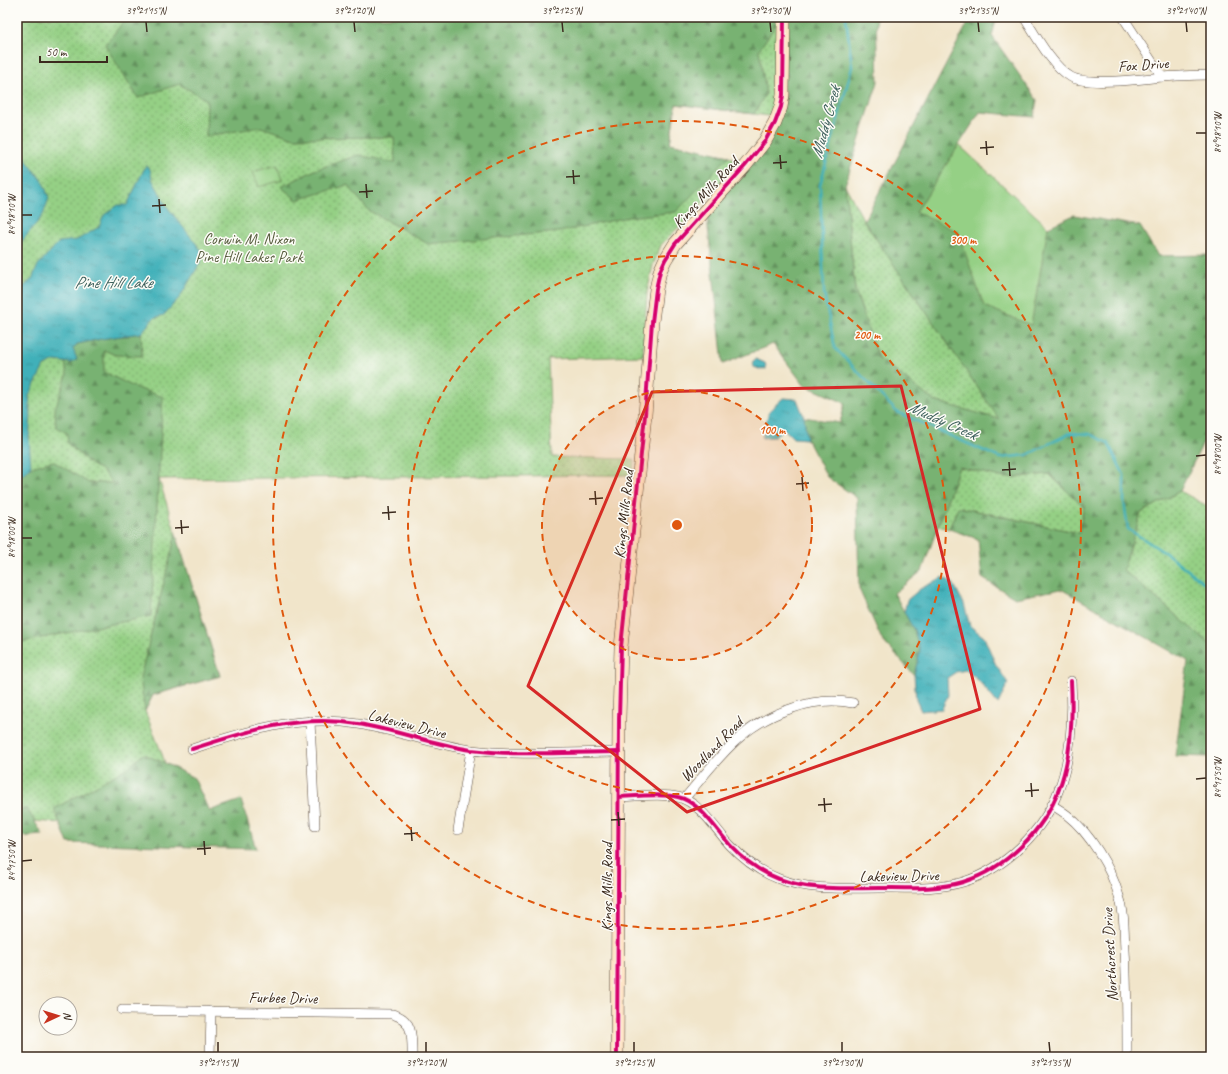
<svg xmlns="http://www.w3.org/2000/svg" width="1228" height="1074" viewBox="0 0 1228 1074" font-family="Caveat,sans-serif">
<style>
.grass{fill:url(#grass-dots);stroke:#687d52}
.forest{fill:url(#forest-firs);stroke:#5a6e48}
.garden{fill:#95d085;stroke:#687d52}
.water{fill:url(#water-ripples);stroke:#3d6d6c}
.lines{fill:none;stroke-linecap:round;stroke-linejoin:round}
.stream{stroke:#3fb0b9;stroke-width:2.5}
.street-casing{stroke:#564638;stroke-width:10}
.secondary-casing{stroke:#564638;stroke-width:14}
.street{stroke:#fff;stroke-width:9}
.secondary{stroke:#fee4c6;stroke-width:13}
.cycleway-casing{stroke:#fdfcf7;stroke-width:6}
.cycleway{stroke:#d6006c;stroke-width:4}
.marked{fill:none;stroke:#d62828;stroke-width:3;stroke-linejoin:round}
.ticks{fill:none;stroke:#3b2a1e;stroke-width:1.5}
.ring{fill:none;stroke:#df570d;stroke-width:2;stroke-dasharray:7 5}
.labels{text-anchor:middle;stroke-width:3;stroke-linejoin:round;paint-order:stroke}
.street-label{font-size:16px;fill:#3b2a1e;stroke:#fdfcf7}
.park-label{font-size:16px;fill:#565c3d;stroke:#fdfcf7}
.water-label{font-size:17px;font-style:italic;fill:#3d605c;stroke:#fdfcf7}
.centre{fill:#df570d;stroke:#fdfcf7;stroke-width:2}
.ring-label{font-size:12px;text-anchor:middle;font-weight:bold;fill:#df570d;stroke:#fdfcf7;stroke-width:3;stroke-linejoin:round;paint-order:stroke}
.neatline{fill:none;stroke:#3b2a1e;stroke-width:1.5}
.ticks-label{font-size:10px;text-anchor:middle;fill:#3b2a1e}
</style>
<defs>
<pattern id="grass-dots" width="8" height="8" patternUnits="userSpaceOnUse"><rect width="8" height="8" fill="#95d085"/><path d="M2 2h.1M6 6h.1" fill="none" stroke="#7ba96c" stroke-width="1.8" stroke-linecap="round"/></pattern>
<pattern id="forest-firs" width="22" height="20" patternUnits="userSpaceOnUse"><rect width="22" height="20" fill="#78b272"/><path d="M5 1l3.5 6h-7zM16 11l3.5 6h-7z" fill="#64915d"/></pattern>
<pattern id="water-ripples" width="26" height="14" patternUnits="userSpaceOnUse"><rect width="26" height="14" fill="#3fb0b9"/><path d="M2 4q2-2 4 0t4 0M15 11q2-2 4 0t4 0" fill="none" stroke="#368f96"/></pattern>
</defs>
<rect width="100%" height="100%" fill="#fdfcf7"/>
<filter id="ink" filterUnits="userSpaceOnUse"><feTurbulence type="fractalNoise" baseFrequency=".025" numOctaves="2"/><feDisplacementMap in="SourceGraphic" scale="8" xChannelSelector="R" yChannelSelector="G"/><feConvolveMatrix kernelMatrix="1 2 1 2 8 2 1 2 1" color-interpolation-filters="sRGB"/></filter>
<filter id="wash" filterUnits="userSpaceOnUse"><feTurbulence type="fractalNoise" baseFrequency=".012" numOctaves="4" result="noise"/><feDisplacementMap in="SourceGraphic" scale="16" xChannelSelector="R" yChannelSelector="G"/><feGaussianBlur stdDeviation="0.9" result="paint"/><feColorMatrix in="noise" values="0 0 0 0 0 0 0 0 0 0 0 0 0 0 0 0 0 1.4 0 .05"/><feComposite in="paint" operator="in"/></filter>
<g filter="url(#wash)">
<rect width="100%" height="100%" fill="#f1e5ca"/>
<g class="grass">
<polygon points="17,17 783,17 776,117 676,104 670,143 729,156 741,164 661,245 653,265 647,293 643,356 548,359 552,457 634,459 633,475 159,479 220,676 153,695 145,711 162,754 187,831 17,820"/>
<polygon points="845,185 864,221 1000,420 934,401 878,358 855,290"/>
<polygon points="959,467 1005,478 1049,474 1084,507 1079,533 958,507 949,529 938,526"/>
<polygon points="1180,491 1211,508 1210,645 1123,570 1141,513"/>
</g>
<g class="forest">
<polygon points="127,17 781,17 759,50 766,93 754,114 676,104 670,143 729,156 676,212 628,217 559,232 428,244 368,210 348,185 297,200 281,187 315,170 358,155 395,163 394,137 294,138 261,127 206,136 207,100 179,84 138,98 105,45"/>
<polygon points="785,17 876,17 878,82 845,185 855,290 878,358 934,401 999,419 864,221 971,17 997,17 992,36 1037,100 1034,117 980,112 916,212 958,231 984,306 1031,325 1048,227 1074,215 1140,226 1158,256 1211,255 1211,426 1180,491 1141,513 1123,570 1210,644 1211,643 1211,757 1175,756 1188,661 1061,589 1015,598 982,578 978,539 949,529 958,507 1079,533 1084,507 1049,474 1005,478 959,467 922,571 894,593 914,630 920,651 914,675 882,640 859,589 857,498 827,477 807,439 804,417 840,423 845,403 804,385 773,344 723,364 706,209 775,123"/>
<polygon points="141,333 142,356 115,355 104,350 104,372 134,387 163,397 151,616 17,643 17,479 31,467 53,461 89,483 113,483 100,469 93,466 68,444 67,433 56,427 55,409 67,375 65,362 72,363 73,349 77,344 101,339"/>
<polygon points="176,534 220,676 153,695 145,711 140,678"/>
<polygon points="143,754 165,763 194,778 209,811 241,800 256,849 68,843 54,809 129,767"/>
<polygon points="17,809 27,809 43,835 17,837"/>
</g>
<g class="garden">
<polygon points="959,145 1048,227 1031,325 984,306 958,232 916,212"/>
<polygon points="277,165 282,180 259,187 253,172"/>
</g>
<g class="water">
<polygon points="17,137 19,139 27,161 43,182 49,198 43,215 19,245 17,246"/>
<polygon points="146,165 150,169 152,179 168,208 202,251 203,258 180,297 164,315 154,318 141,333 101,339 77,344 73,349 77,359 72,363 55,361 44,366 29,396 31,416 29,438 31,467 17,479 17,293 32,279 38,265 59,242 77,240 99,227 104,215 118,205 127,205"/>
<polygon points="756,359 765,363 766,366 766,369 762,370 754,367 752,364 753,361"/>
<polygon points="783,398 797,399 804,417 807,439 793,438 783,428 775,437 762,438 769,411"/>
<polygon points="943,577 953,583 964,604 970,626 984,637 996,665 1008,683 998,704 978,680 966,670 956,672 947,678 948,695 942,709 921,711 916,700 914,675 920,651 914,630 904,612 907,600 920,589"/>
</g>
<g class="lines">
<polyline class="stream" points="846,17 852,67 820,185 824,294 835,348 897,412 1000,458 1027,455 1070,433 1090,434 1108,443 1124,475 1124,502 1128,529 1167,554 1211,588"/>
</g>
</g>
<g filter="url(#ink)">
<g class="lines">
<g class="street-casing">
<g id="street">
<path d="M1024,17C1036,36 1052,66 1071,77C1087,86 1142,79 1162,77C1178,76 1195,75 1211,75"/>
<polyline points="1123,17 1162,77"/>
<polyline points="310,721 315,826"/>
<path d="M192,749C247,731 299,714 358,724C396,730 432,744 471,750C519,756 570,752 619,752"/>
<path d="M619,797C635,796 664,793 678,797C700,802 716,830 730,845C744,860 760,872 779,879C811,891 845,888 879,888C906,888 936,890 963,882C1005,869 1044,831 1059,789C1072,755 1073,717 1071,681"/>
<path d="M684,799C718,759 741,724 793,708C813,701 832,699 853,703"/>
<path d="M1052,805C1057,808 1062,811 1067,815C1090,833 1111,868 1119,896C1125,913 1124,932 1125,950C1127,986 1127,1021 1127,1057"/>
<polyline points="458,830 471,750"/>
<path d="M122,1010L392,1014C414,1019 412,1038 412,1057"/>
<polyline points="210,1057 211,1011"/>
</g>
</g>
<g class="secondary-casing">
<polyline id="secondary" points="617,1057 619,719 621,647 645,415 652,322 656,289 660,271 665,260 675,244 745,166 765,141 775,123 781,107 783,95 784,17"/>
</g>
<use href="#street" class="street"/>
<use href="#secondary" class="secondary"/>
<g class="cycleway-casing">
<g id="cycleway">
<path d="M192,749C247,731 299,714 358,724C396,730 432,744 471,750C519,756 570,752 619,752"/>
<path d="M619,797C635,796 664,793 678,797C700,802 716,830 730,845C744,860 760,872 779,879C811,891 845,888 879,888C906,888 936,890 963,882C1005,869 1044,831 1059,789C1072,755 1073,717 1071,681"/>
<polyline points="617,1057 619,719 621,647 645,415 652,322 656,289 660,271 665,260 675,244 745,166 765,141 775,123 781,107 783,95 784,17"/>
</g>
</g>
<use href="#cycleway" class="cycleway"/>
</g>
</g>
<path class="marked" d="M901,386L980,709L687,812L528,686L652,392Z"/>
<path class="ticks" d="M146,22L147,32M354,22L355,32M562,22L563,32M770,22L771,32M978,22L979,32M1186,22L1187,32M1196,133H1206M986,141L987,155M980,148L994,147M780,155L781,169M773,163L787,162M573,170L574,184M566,177L580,176M366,184L367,198M359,192L373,191M159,199L160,213M152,206L166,205M22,215H32M1196,456L1206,455M1009,462L1010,476M1002,470L1016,469M802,477L803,491M796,484L809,483M595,491L596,505M589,499L603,498M388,506L389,520M382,513L396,512M181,520L182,534M175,528L189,527M22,538H32M1196,779L1206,778M1031,783L1032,797M1025,791L1039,790M824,798L825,812M818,805L832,804M618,812L619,826M611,820L625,819M411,827L412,841M404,834L418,833M204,841L205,855M197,849L211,848M22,861L32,860M218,1042V1052M426,1042V1052M634,1042V1052M842,1042V1052M1049,1042L1050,1052"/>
<circle cx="677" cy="525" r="135" fill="#df570d" fill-opacity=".12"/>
<g class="ring">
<circle cx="677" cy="525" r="135"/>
<circle cx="677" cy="525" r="269"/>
<circle cx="677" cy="525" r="404"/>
</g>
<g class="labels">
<g class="street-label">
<text transform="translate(1143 64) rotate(-4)" y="6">Fox Drive</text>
<text transform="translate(705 192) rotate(-48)" y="6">Kings Mills Road</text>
<text transform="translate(623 514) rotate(-84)" y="6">Kings Mills Road</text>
<text transform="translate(407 723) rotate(14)" y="6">Lakeview Drive</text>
<text transform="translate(711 749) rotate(-46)" y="6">Woodland Road</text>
<text transform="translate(899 875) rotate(-1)" y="6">Lakeview Drive</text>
<text transform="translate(606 887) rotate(-90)" y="6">Kings Mills Road</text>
<text transform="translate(1109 955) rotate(-93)" y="6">Northcrest Drive</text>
<text transform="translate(283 997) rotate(1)" y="6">Furbee Drive</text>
</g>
<g class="park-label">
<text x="249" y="244">Corwin M. Nixon<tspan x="249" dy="18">Pine Hill Lakes Park</tspan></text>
</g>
<g class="water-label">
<text transform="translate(825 122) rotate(-75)" y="6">Muddy Creek</text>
<text x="113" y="288">Pine Hill Lake</text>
<text transform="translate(943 420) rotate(24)" y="6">Muddy Creek</text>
</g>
</g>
<circle cx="677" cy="525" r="6" class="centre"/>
<g class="ring-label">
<text x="963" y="244">300 m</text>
<text x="867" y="339">200 m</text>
<text x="772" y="434">100 m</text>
</g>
<rect width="1228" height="1074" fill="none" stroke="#fdfcf7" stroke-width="44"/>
<g transform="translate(58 1016) rotate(86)"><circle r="19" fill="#fdfcf7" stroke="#afa8a0"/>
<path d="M0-3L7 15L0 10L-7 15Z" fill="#c8321e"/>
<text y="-6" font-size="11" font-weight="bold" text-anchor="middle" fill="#3b2a1e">N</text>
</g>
<path d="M40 56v6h67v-6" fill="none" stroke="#3b2a1e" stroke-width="2"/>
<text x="46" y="56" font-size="12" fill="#3b2a1e" stroke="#fdfcf7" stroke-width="3" paint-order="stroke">50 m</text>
<rect x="22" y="22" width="1184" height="1030" class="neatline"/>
<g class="ticks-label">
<text x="146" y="14">39°21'15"N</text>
<text x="354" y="14">39°21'20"N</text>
<text x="562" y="14">39°21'25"N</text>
<text x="770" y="14">39°21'30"N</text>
<text x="978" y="14">39°21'35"N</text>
<text x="1186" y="14">39°21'40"N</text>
<text transform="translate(1217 133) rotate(-90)" y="4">84°18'10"W</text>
<text transform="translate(11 215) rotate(-90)" y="4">84°18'10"W</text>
<text transform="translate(1217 455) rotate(-90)" y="4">84°18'00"W</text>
<text transform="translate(11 538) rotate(-90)" y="4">84°18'00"W</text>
<text transform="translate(1217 778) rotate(-90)" y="4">84°17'50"W</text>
<text transform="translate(11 861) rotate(-90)" y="4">84°17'50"W</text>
<text x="218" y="1066">39°21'15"N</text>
<text x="426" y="1066">39°21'20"N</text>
<text x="634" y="1066">39°21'25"N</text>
<text x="842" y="1066">39°21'30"N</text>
<text x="1050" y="1066">39°21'35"N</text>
</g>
</svg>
